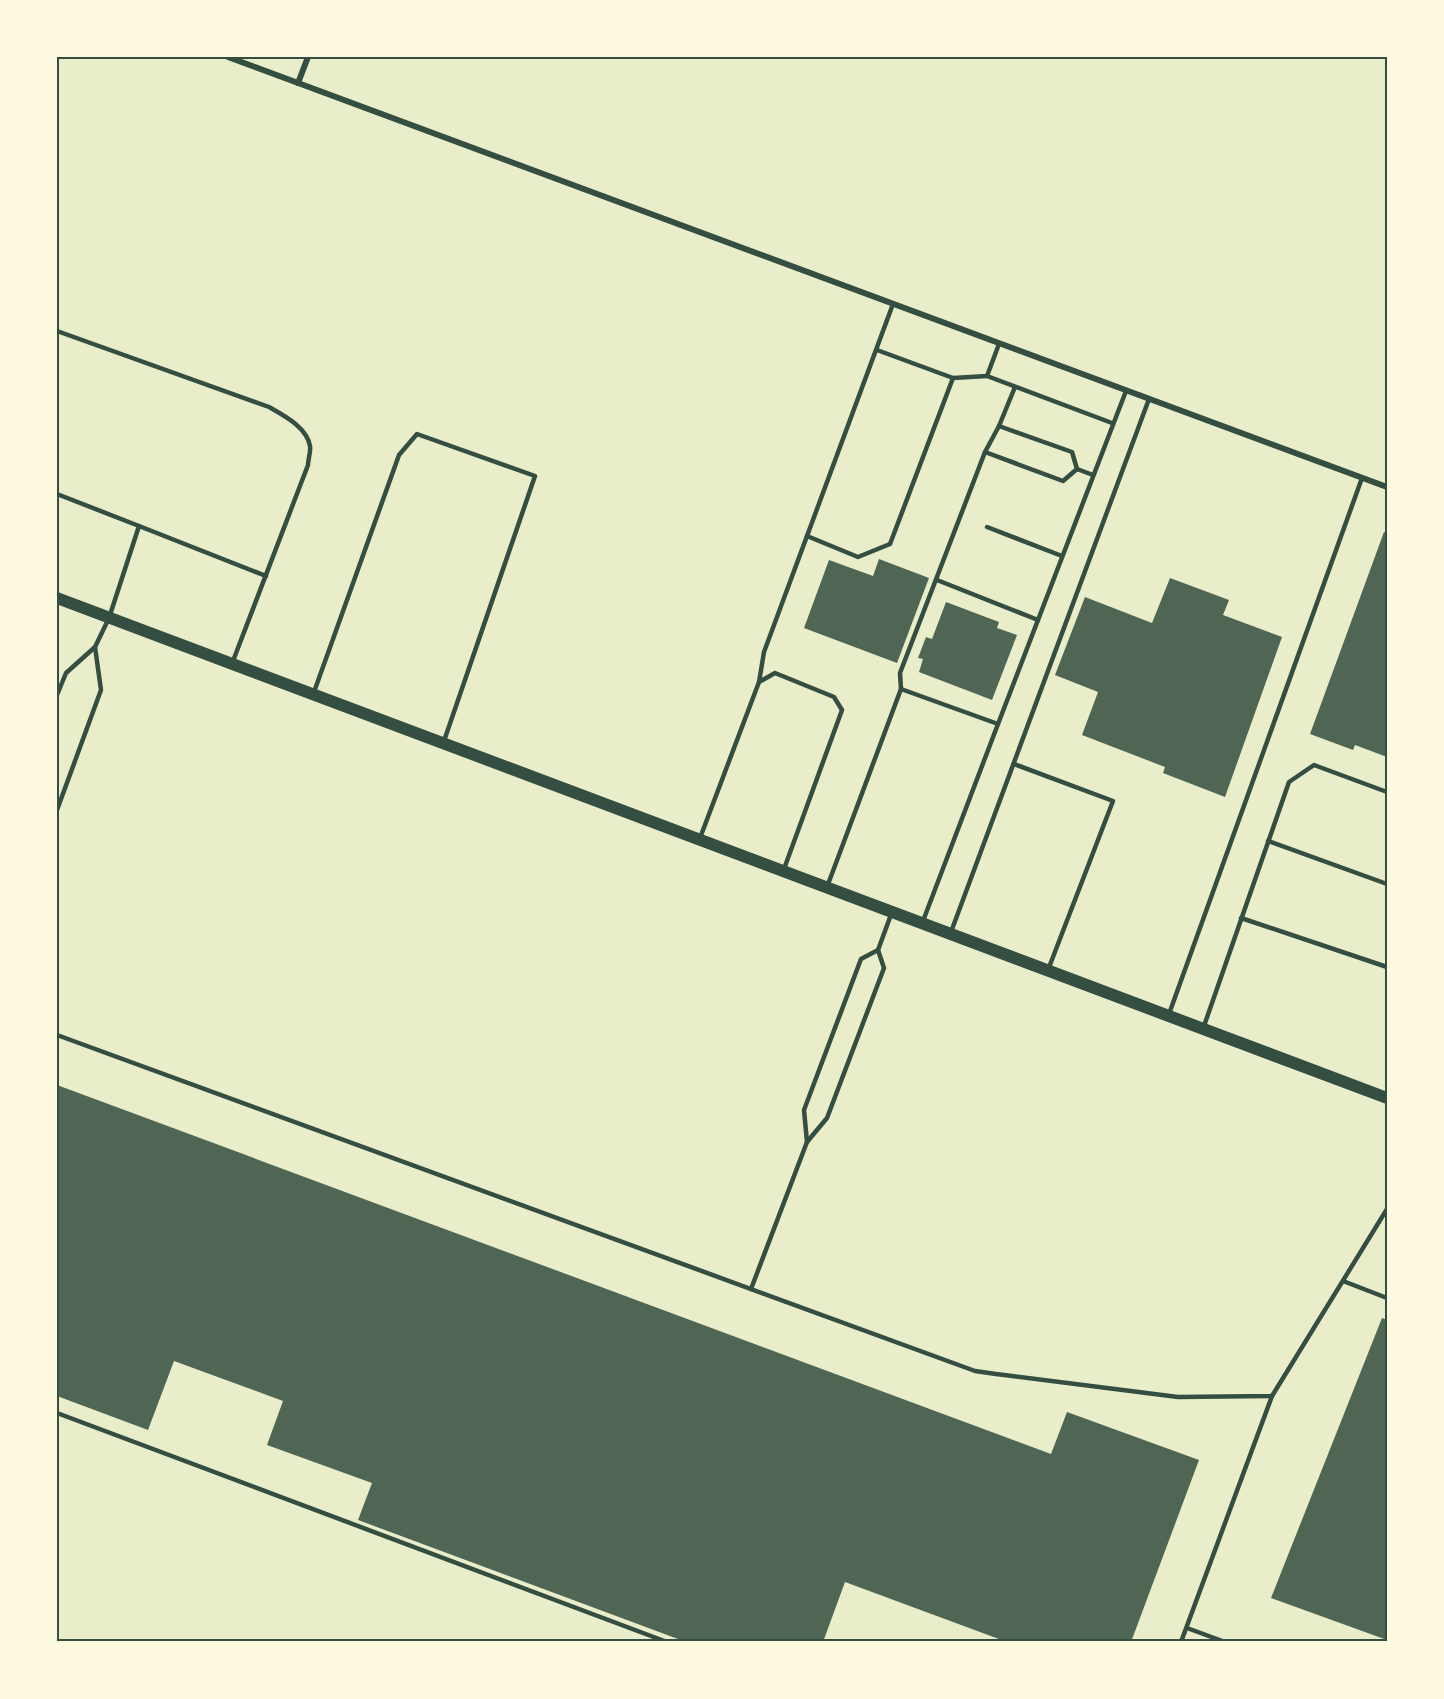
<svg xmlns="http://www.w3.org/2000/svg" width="1444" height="1699" viewBox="0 0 1444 1699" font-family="Ubuntu,sans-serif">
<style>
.building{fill:#4f6655}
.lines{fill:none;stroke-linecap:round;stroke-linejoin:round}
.service{stroke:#344e41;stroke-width:4.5}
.minor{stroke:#344e41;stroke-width:6}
.secondary{stroke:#344e41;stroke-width:12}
.neatline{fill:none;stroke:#344e41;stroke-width:2}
</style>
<rect width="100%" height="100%" fill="#e9edc9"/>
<g class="building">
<polygon points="1384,532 1387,533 1387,757 1355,745 1353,750 1310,734"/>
<polygon points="879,559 929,578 897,663 804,628 829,560 873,576"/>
<polygon points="1170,578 1229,600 1223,615 1282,637 1225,797 1163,773 1165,767 1082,735 1098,692 1055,675 1085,597 1152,623"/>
<polygon points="946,602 999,622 997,628 1017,635 992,700 919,672 923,659 918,658 926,637 932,639"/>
<polygon points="57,1085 1051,1454 1067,1412 1199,1460 1131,1642 1007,1642 845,1582 823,1642 686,1642 358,1520 372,1483 267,1445 283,1401 174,1361 148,1430 57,1396"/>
<polygon points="1382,1318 1387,1320 1387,1640 1271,1598"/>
</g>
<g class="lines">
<g class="service">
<path d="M57,331L269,407C283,415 307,427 310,446C311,451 308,460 308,465L233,661"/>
<polyline points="877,350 953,378 987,376 999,344"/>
<polyline points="987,376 1112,423"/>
<polyline points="999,426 1015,387"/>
<polyline points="985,452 1063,481 1077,469 1093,475"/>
<polyline points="57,494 139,526 109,618 95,647 66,673 57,695"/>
<polyline points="139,526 266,576"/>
<polyline points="987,527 1062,556"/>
<polyline points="807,536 858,557 890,544 953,378"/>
<polyline points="937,580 1038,620"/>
<polyline points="759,682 764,652 893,304"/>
<polyline points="901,689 900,673 985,452 999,426 1072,452 1077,469"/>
<polyline points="314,692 399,455 417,434 535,476 444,741"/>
<polyline points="998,724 1126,391"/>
<polyline points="1014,764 1113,801 1048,970"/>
<polyline points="57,810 101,690 95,647"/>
<polyline points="700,838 759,682 775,673 834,697 842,710 784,869"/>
<polyline points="1268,841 1387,884"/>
<polyline points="827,887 901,689 998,724 923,921"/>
<polyline points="1241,918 1387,967"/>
<polyline points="951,932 1149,399"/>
<polyline points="1169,1014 1362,478"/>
<polyline points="1204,1026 1289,782 1314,765 1387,792"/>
<polyline points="57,1035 975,1371 996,1374 1178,1397 1272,1396 1387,1209"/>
<polyline points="807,1142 804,1110 861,959 878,950"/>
<polyline points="1343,1281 1387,1298"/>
<polyline points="751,1289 807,1142 827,1118 884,968 878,950 892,912"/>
<polyline points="57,1413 667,1642"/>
<polyline points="1187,1628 1225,1642"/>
<polyline points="1181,1642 1272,1396"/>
</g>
<g class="minor">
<polyline points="228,57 1387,487"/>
<polyline points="298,83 308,57"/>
</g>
<polyline class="secondary" points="57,598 1387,1098"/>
</g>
<rect width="1444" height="1699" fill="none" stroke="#fefae0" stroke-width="117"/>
<rect x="58" y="58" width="1328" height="1582" class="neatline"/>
</svg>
